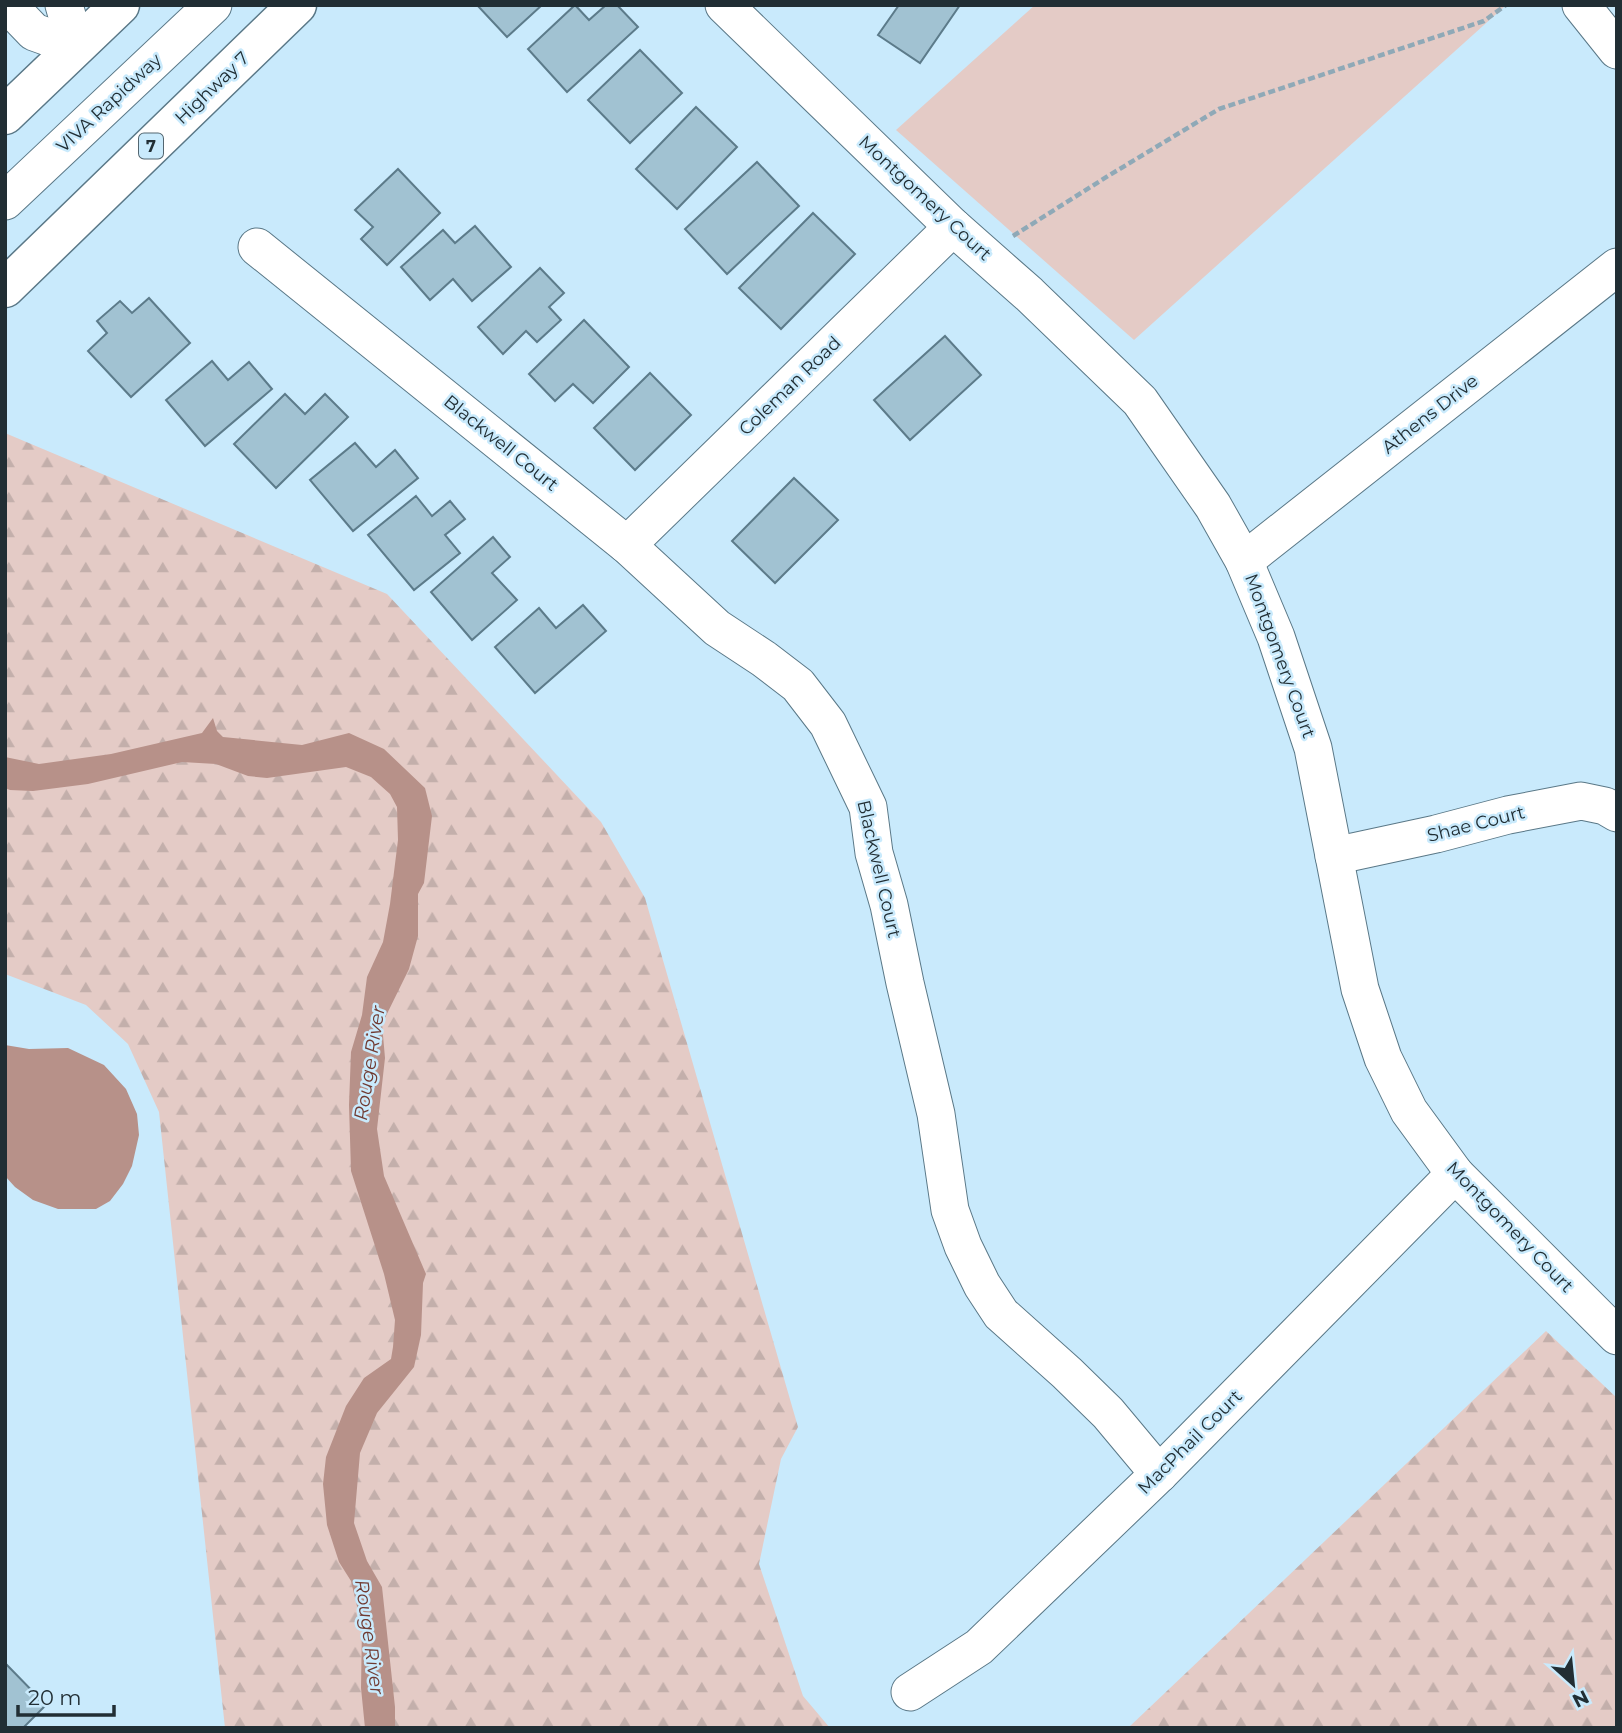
<svg xmlns="http://www.w3.org/2000/svg" width="1622" height="1733" viewBox="0 0 1622 1733" font-family="Montserrat,sans-serif">
<style>
.forest{fill:url(#forest-firs)}
.park{fill:#e4cbc6}
.water{fill:#b79189}
.building{fill:#a1c2d2;stroke:#5c7b8a;stroke-width:2}
.lines{fill:none;stroke-linecap:round;stroke-linejoin:round}
.minor-casing{stroke:#5a7887;stroke-width:39}
.major-casing{stroke:#5a7887;stroke-width:41}
.path{stroke:#8fa9b7;stroke-width:4.5;stroke-dasharray:7 3.5;stroke-linecap:butt}
.minor{stroke:#fff;stroke-width:37}
.major{stroke:#fff;stroke-width:38}
.labels{text-anchor:middle;stroke-width:5;stroke-linejoin:round;paint-order:stroke}
.shield{fill:#c9eafc;stroke:#536670;stroke-width:2}
.shield-label{font-size:16px;font-weight:bold;fill:#212e34}
.street-label{font-size:18px;fill:#212e34;stroke:#c9eafc}
.water-label{font-size:19px;font-style:italic;fill:#703a31;stroke:#c9eafc}
</style>
<defs>
<pattern id="forest-firs" width="22" height="20" patternUnits="userSpaceOnUse" patternTransform="scale(1.75)"><rect width="22" height="20" fill="#e4cbc6"/><path d="M5 1l3.5 6h-7zM16 11l3.5 6h-7z" fill="#c3afab"/></pattern>
</defs>
<rect width="100%" height="100%" fill="#c9eafc"/>
<g class="forest">
<polygon points="5,433 387,594 601,822 645,898 798,1427 781,1459 759,1564 803,1696 830,1728 225,1728 159,1112 128,1044 86,1005 5,974"/>
<polygon points="1546,1331 1617,1398 1617,1728 1128,1728"/>
</g>
<polygon class="park" points="1035,5 1503,5 1504,7 1134,340 896,130"/>
<g class="water">
<polygon points="213,718 217,731 223,737 302,745 349,733 384,749 425,788 432,816 424,883 418,894 418,936 409,969 382,1024 385,1058 377,1129 384,1176 426,1274 423,1283 421,1335 414,1367 377,1413 360,1453 354,1523 367,1561 382,1587 395,1707 395,1728 365,1728 361,1688 362,1627 351,1581 339,1562 327,1525 323,1484 326,1457 346,1406 364,1378 391,1359 393,1347 395,1320 384,1274 351,1171 349,1105 351,1052 362,1015 367,977 383,942 390,904 398,840 397,807 390,794 371,777 346,767 267,778 248,776 216,764 182,762 88,784 33,791 10,790 5,788 5,757 39,764 111,754 202,733"/>
<polygon points="5,1045 29,1049 68,1048 104,1065 126,1089 137,1114 139,1135 132,1166 123,1184 110,1201 96,1209 58,1209 33,1200 15,1187 5,1176"/>
</g>
<g class="building">
<polygon points="477,5 542,5 507,37"/>
<polygon points="575,5 589,20 606,5 617,5 638,27 567,92 528,49"/>
<polygon points="899,5 960,5 920,63 878,35"/>
<polygon points="640,50 682,93 630,143 588,100"/>
<polygon points="696,107 737,147 677,209 636,169"/>
<polygon points="757,162 799,206 727,274 685,229"/>
<polygon points="398,169 440,213 387,265 361,239 373,227 355,210"/>
<polygon points="813,213 855,254 781,329 739,288"/>
<polygon points="475,226 511,267 472,301 453,279 430,300 401,267 443,230 455,243"/>
<polygon points="540,268 564,293 549,307 561,320 537,342 526,331 503,354 478,327"/>
<polygon points="149,298 190,343 131,397 88,351 107,333 97,321 120,301 132,313"/>
<polygon points="584,320 629,367 593,403 573,384 555,401 529,374"/>
<polygon points="945,336 981,375 910,440 874,400"/>
<polygon points="212,361 228,380 249,362 272,389 205,446 166,400"/>
<polygon points="650,373 691,415 635,470 594,428"/>
<polygon points="285,394 305,414 325,394 348,417 276,488 234,444"/>
<polygon points="355,443 376,467 395,450 418,478 353,531 310,480"/>
<polygon points="794,478 838,520 775,583 732,541"/>
<polygon points="416,496 432,516 450,501 465,519 445,535 460,553 414,590 368,535"/>
<polygon points="493,537 510,557 492,573 517,600 472,640 431,592"/>
<polygon points="583,605 606,631 535,693 495,647 539,608 556,628"/>
<polygon points="5,1663 46,1705 23,1728 5,1728"/>
</g>
<g class="lines">
<g class="minor-casing">
<g id="minor">
<polyline points="8,5 34,32 76,47"/>
<polyline points="64,5 76,47"/>
<polyline points="724,5 953,227 1029,294 1140,401 1213,506 1244,561 1276,637 1313,748 1360,989 1383,1058 1409,1111 1455,1174 1617,1336"/>
<polyline points="1581,5 1617,50"/>
<polyline points="5,201 213,5"/>
<polyline points="257,247 627,545 717,628 764,659 798,685 828,724 868,807 874,853 889,905 905,983 936,1114 950,1210 963,1246 982,1285 1001,1314 1067,1373 1108,1413 1159,1474"/>
<polyline points="627,545 953,227"/>
<polyline points="1244,561 1617,267"/>
<polyline points="1334,856 1436,834 1508,815 1581,801 1605,806 1617,813"/>
<polyline points="910,1692 979,1647 1159,1474 1455,1174"/>
</g>
</g>
<g class="major-casing">
<g id="major">
<polyline points="5,115 120,5"/>
<polyline points="5,288 297,5"/>
</g>
</g>
<polyline class="path" points="1013,236 1108,176 1219,109 1484,21 1506,5"/>
<use href="#minor" class="minor"/>
<use href="#major" class="major"/>
</g>
<g class="labels">
<rect class="shield" x="139" y="133.5" width="24" height="25" rx="5"/>
<g class="shield-label">
<text x="151" y="152">7</text>
</g>
<g class="street-label">
<text transform="translate(212 88) rotate(-44)" y="6">Highway 7</text>
<text transform="translate(109 103) rotate(-43)" y="6">VIVA Rapidway</text>
<text transform="translate(925 198) rotate(43)" y="6">Montgomery Court</text>
<text transform="translate(790 386) rotate(-44)" y="6">Coleman Road</text>
<text transform="translate(1430 414) rotate(-38)" y="6">Athens Drive</text>
<text transform="translate(501 443) rotate(39)" y="6">Blackwell Court</text>
<text transform="translate(1280 656) rotate(70)" y="6">Montgomery Court</text>
<text transform="translate(1476 824) rotate(-14)" y="6">Shae Court</text>
<text transform="translate(879 869) rotate(77)" y="6">Blackwell Court</text>
<text transform="translate(1510 1227) rotate(46)" y="6">Montgomery Court</text>
<text transform="translate(1190 1442) rotate(-45)" y="6">MacPhail Court</text>
</g>
<g class="water-label">
<text transform="translate(369 1063) rotate(-81)" y="7">Rouge River</text>
<text transform="translate(370 1637) rotate(82)" y="7">Rouge River</text>
</g>
</g>
<rect width="1622" height="1733" fill="none" stroke="#212e34" stroke-width="14"/>
<g transform="translate(1573 1684) rotate(153)" stroke="#c9eafc" stroke-width="5" paint-order="stroke">
<path d="M0-5L12 26L0 18L-12 26Z" fill="#212e34"/>
<text y="-10" font-size="19" font-weight="bold" text-anchor="middle" fill="#212e34">N</text>
</g>
<path d="M18 1705v10h96v-10" fill="none" stroke="#212e34" stroke-width="3.5"/>
<text x="28" y="1705" font-size="21" fill="#212e34" stroke="#c9eafc" stroke-width="5" paint-order="stroke">20 m</text>
</svg>
